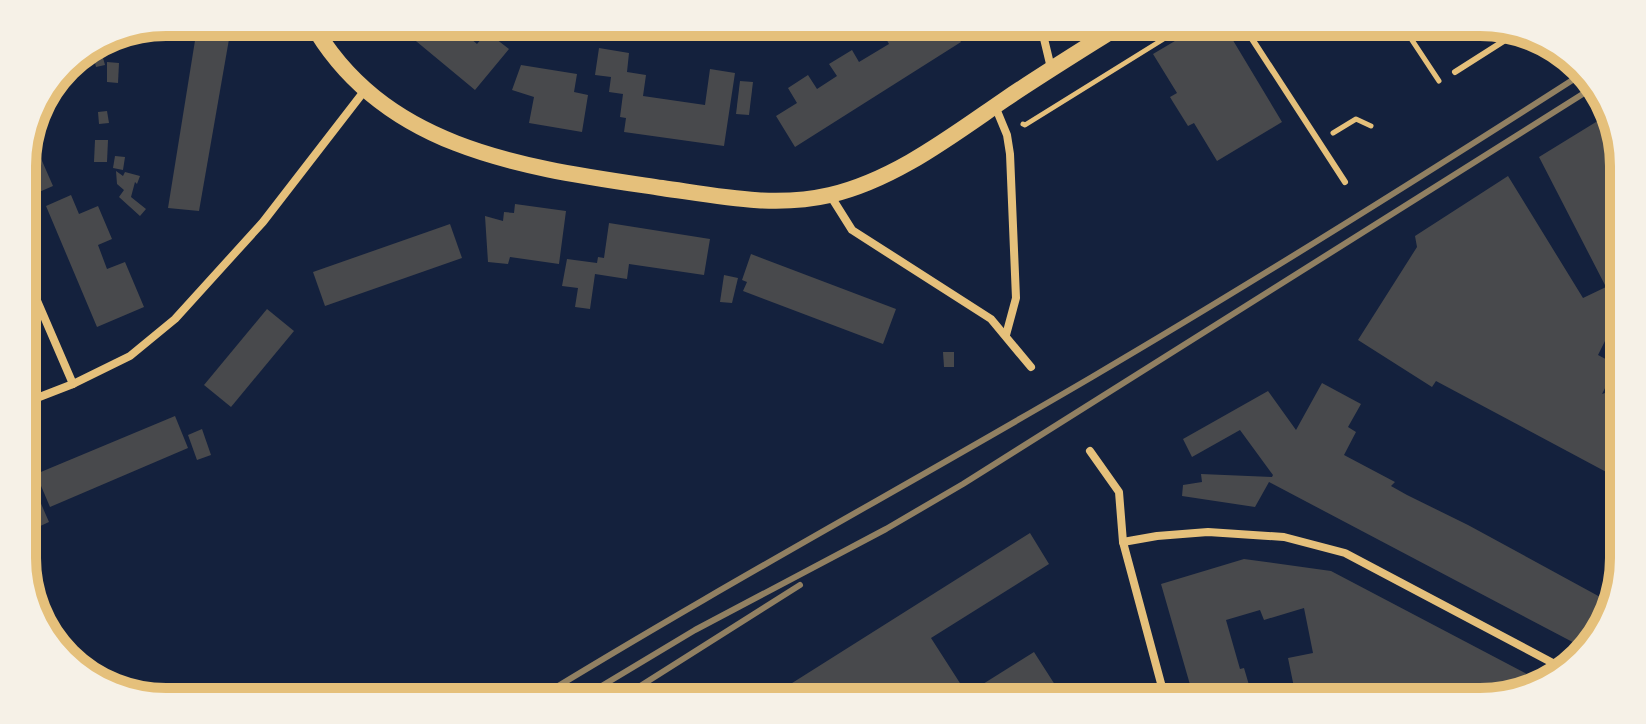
<svg xmlns="http://www.w3.org/2000/svg" width="1646" height="724" viewBox="0 0 1646 724" font-family="Ubuntu,sans-serif">
<style>
.building{fill:#48494c}
.lines{fill:none;stroke-linecap:round;stroke-linejoin:round}
.path{stroke:#e5c07b;stroke-width:5}
.service{stroke:#e5c07b;stroke-width:6}
.minor{stroke:#e5c07b;stroke-width:8}
.secondary{stroke:#e5c07b;stroke-width:16}
.rail{stroke:#918062;stroke-width:6}
.rim{fill:none;stroke:#e5c07b;stroke-width:10}
</style>
<rect width="100%" height="100%" fill="#14213d"/>
<g class="building">
<polygon points="198,22 232,22 199,211 168,208"/>
<polygon points="393,22 451,22 477,44 487,32 509,49 475,90"/>
<polygon points="888,22 949,22 961,42 795,147 776,116 797,103 788,88 808,75 817,89 837,76 829,64 852,50 859,62 889,44 884,35 893,29"/>
<polygon points="1207,22 1222,22 1282,122 1217,161 1194,123 1188,126 1173,102 1170,97 1177,93 1153,54"/>
<polygon points="100,47 105,65 96,67 92,50"/>
<polygon points="599,48 629,53 627,72 646,75 643,96 705,105 710,69 735,73 724,146 624,132 626,118 620,117 623,94 609,92 611,77 595,75"/>
<polygon points="107,62 119,63 118,83 107,82"/>
<polygon points="521,65 577,74 574,92 588,95 582,132 529,123 534,97 512,90"/>
<polygon points="740,81 753,82 749,115 736,114"/>
<polygon points="107,111 109,123 99,124 98,112"/>
<polygon points="1609,114 1623,147 1618,356 1606,339 1598,355 1617,365 1602,394 1608,392 1618,398 1616,463 1610,474 1436,381 1432,387 1358,340 1417,247 1415,236 1508,176 1583,298 1606,287 1539,157"/>
<polygon points="29,131 53,186 23,199 22,156"/>
<polygon points="95,140 108,140 107,162 94,162"/>
<polygon points="115,156 125,157 123,170 113,168"/>
<polygon points="116,171 123,176 125,172 140,176 137,184 135,182 131,197 146,209 140,216 119,197 124,190 117,184"/>
<polygon points="71,195 79,214 98,206 112,239 98,245 107,269 125,262 144,307 97,327 46,206"/>
<polygon points="515,204 566,211 559,264 510,257 508,264 488,262 485,216 503,221 504,212 514,213"/>
<polygon points="609,223 710,239 704,275 629,264 627,279 595,274 590,309 575,307 578,288 562,286 567,259 597,263 598,257 604,258"/>
<polygon points="450,224 462,258 325,306 313,272"/>
<polygon points="751,254 896,309 883,344 743,291 747,282 742,280"/>
<polygon points="724,275 738,278 732,303 720,302"/>
<polygon points="267,309 294,331 231,407 204,385"/>
<polygon points="943,352 954,352 954,367 944,367"/>
<polygon points="1322,383 1361,404 1348,427 1356,432 1344,455 1395,482 1391,486 1407,495 1468,525 1613,604 1613,612 1584,648 1269,482 1255,507 1182,496 1183,485 1202,482 1201,474 1272,477 1273,475 1240,430 1192,457 1183,439 1268,391 1296,430"/>
<polygon points="175,416 188,448 50,507 36,474"/>
<polygon points="202,429 211,455 197,460 188,435"/>
<polygon points="39,499 49,522 36,528 26,505"/>
<polygon points="1030,533 1049,564 931,638 967,694 1034,652 1066,702 762,702"/>
<polygon points="1244,559 1331,571 1544,683 1489,702 1297,702 1288,658 1313,653 1304,608 1264,620 1260,610 1226,620 1240,669 1244,668 1254,702 1195,702 1161,584"/>
</g>
<g class="lines">
<g class="path">
<polyline points="1400,22 1439,81"/>
<polyline points="1023,124 1025,125 1191,22"/>
<polyline points="1333,133 1356,119 1371,126"/>
</g>
<g class="service">
<polyline points="1241,22 1345,182"/>
<polyline points="1455,72 1521,30"/>
</g>
<g class="minor">
<polyline points="1040,22 1051,68"/>
<polyline points="995,106 1007,135 1010,154 1016,298 1006,335"/>
<polyline points="830,195 852,230 991,319 1031,367"/>
<polyline points="23,268 73,384"/>
<polyline points="24,403 73,384 130,356 175,319 263,222 365,90"/>
<polyline points="1090,451 1119,492 1123,542 1166,702"/>
<polyline points="1123,542 1157,536 1208,532 1284,537 1345,553 1566,670"/>
</g>
<path class="secondary" d="M311,22C384,152 529,168 662,188C718,196 774,208 830,195C894,180 950,137 1004,100C1044,73 1085,48 1126,22"/>
<g class="rail">
<path d="M532,702C716,589 906,486 1092,377C1259,279 1423,176 1585,72"/>
<polyline points="575,702 695,630 886,529 963,484 1597,85"/>
<polyline points="615,702 800,585"/>
</g>
</g>
<path d="M0 0H1646V724H0ZM166 36H1480A130 130 0 0 1 1610 166V558A130 130 0 0 1 1480 688H166A130 130 0 0 1 36 558V166A130 130 0 0 1 166 36Z" fill="#f6f1e7" fill-rule="evenodd"/>
<path class="rim" d="M166 36H1480A130 130 0 0 1 1610 166V558A130 130 0 0 1 1480 688H166A130 130 0 0 1 36 558V166A130 130 0 0 1 166 36Z"/>
</svg>
